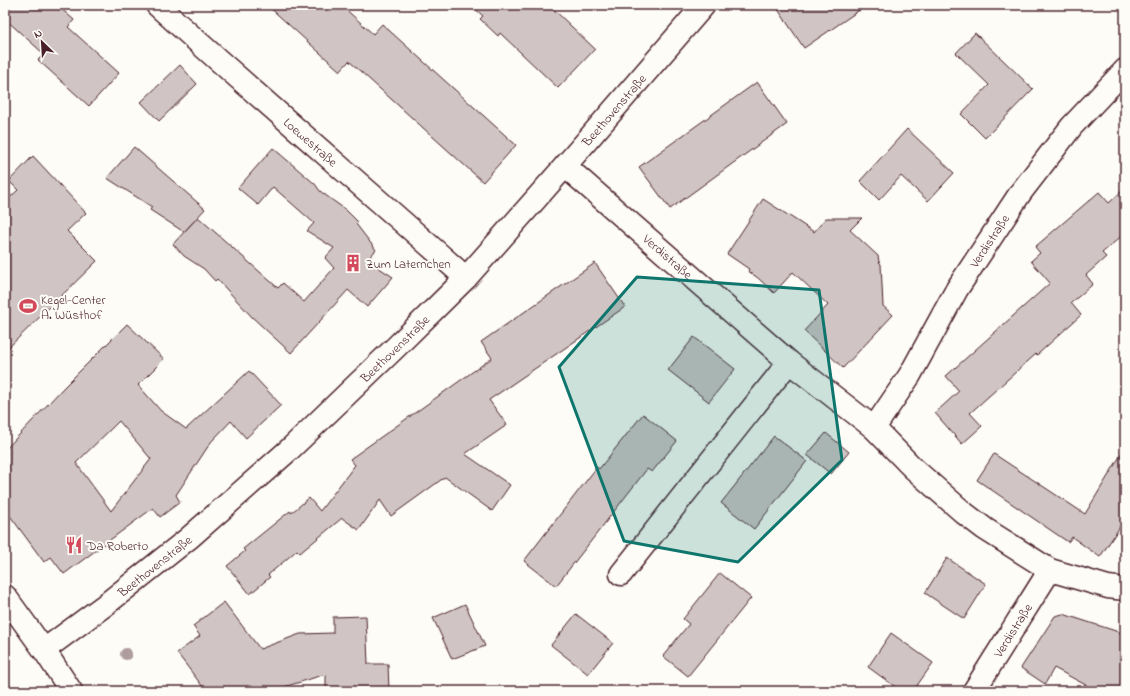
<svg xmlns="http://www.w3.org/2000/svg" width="1130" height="696" viewBox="0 0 1130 696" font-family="'Indie Flower',sans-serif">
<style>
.building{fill:#d0c5c4;stroke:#4a1f2b;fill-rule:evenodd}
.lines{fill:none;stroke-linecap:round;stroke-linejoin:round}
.street-casing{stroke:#4a1f2b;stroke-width:25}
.secondary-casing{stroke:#4a1f2b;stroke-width:25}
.street{stroke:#fdfcf7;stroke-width:22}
.secondary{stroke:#fdfcf7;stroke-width:22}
.tree{fill:#af9c9f}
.marked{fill:#0f766e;fill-opacity:0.2;stroke:#0f766e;stroke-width:3;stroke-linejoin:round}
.labels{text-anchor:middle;stroke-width:4;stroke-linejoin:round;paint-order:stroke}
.street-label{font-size:13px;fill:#4a1f2b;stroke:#fdfcf7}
.poi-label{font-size:13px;fill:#4a1f2b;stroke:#fdfcf7;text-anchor:start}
</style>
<rect width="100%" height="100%" fill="#fdfcf7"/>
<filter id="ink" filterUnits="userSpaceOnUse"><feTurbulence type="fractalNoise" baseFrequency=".025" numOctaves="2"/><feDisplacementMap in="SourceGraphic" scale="8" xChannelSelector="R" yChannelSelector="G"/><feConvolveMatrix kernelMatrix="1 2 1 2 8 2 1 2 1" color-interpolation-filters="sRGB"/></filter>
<g filter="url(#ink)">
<g class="building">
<polygon points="5,5 57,5 74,20 68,27 119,73 89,106 38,60 44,54 5,19"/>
<polygon points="267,5 341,5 373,34 382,24 516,145 483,182 349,61 340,71"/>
<polygon points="471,5 549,5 595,49 558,88 500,33 498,36 480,19 483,16"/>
<polygon points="775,5 867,5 804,48"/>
<polygon points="975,33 1033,89 985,138 961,114 989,85 956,53"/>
<polygon points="180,65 197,84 159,121 141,102"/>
<polygon points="757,82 787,124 670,209 639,167"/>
<polygon points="907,129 954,173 928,201 901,176 879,200 860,181"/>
<polygon points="134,147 205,209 184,232 150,210 152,207 107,178"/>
<polygon points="273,148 315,184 320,191 328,197 346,210 358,222 356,224 376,250 367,260 393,277 367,307 348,290 291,353 252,317 217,279 215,281 204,269 184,256 173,244 198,217 278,288 283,283 304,302 334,268 325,258 334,248 307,231 314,223 273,187 258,205 238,188"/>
<polygon points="33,156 86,213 67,231 97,261 5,351 5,202 18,190 9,181"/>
<polygon points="1125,188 1125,233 1102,253 1106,257 1086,275 1093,284 1071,303 1081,315 1037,355 1036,354 970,413 982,426 962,444 935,413 959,391 946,376 1050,283 1031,261 1040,253 1035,247 1099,192 1109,203"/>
<polygon points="763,199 814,232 826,218 862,218 850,230 878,256 879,262 881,264 883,306 893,315 843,368 804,331 828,305 793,272 774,293 758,278 748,271 749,269 727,254"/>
<polygon points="595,263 625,307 489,400 507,425 465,454 510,485 492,511 445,477 391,516 380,500 359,530 342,518 300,553 297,550 289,557 268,575 270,577 250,594 227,566 245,551 243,549 290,511 291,513 309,498 320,511 355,465 350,459 492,358 481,342"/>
<path d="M127,324L164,359L138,385L161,411L186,429L249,371L281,405L246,438L231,421L211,442L176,495L180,502L160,517L153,508L64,574L51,557L44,562L5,509V450L64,387ZM119,421L151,459L111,511L76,463Z"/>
<polygon points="694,337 735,369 709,402 668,370"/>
<polygon points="643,414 677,441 652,472 647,469 556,586 524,561 597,467 599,469"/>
<polygon points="826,433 849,452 831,474 807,455"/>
<polygon points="774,436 807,461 754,529 721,503"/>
<polygon points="1125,448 1125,519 1100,557 1072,537 1068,542 977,480 994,454 1085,514"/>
<polygon points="947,558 986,584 964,619 925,593"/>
<polygon points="720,573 751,598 688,676 663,656 689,624 683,619"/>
<polygon points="224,602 260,649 300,634 333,633 333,617 366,616 368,664 388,664 389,691 326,691 326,674 271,691 206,691 177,653 200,636 193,626"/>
<polygon points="465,604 485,646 452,659 433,618"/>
<polygon points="576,614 613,643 588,674 551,645"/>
<polygon points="1063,614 1125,634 1125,691 1097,691 1054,668 1045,684 1021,668 1055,616"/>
<polygon points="891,633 933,663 913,691 901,691 868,667"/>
</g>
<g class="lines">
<g class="street-casing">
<g id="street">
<path id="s1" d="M157,5C258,97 363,186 466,278"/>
<path id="s2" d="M565,166L789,362L874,428L913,468L964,513L985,529L1050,570L1108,587L1125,589"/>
<path id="s3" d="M874,428L910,375L957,289L1021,192L1072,126L1125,70"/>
<polyline points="621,574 789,362"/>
<path id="s4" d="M974,691L1050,570"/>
</g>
</g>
<g class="secondary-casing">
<g id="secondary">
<polyline points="5,596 44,650 71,691"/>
<path id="s5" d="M44,650L105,605L189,538L290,449L397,346L466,278L565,166L704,5"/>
</g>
</g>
<use href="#street" class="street"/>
<use href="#secondary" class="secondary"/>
</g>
<circle class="tree" cx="126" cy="654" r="6"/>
</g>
<path class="marked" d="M637,277L819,290L842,460L738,562L624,541L559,367Z"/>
<defs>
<g id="building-bare" transform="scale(1.38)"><path d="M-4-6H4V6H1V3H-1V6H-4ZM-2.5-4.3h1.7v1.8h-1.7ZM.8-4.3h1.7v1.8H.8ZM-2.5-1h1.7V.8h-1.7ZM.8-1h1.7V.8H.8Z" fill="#d1495b" stroke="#fdfcf7" stroke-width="2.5" paint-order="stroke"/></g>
<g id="stadium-bare" transform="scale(1.38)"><path d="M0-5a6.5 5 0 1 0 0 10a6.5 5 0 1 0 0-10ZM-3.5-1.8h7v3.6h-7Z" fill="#d1495b" stroke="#fdfcf7" stroke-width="2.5" paint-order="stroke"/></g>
<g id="restaurant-bare" transform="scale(1.38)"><path d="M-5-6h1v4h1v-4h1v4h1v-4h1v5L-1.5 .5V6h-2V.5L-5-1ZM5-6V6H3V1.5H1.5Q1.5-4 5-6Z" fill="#d1495b" stroke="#fdfcf7" stroke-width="2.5" paint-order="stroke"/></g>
</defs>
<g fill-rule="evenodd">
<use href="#building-bare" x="353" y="263"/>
<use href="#stadium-bare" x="28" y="306"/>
<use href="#restaurant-bare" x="74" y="545"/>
</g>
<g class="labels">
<g class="street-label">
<text dy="5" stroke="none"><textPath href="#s5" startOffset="787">Beethovenstraße</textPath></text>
<text dy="5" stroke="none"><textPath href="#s1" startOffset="206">Loewestraße</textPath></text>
<text dy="5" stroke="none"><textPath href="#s3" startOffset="220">Verdistraße</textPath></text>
<text dy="5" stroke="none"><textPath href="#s2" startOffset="137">Verdistraße</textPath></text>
<text dy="5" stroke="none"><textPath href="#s5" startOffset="463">Beethovenstraße</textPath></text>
<text dy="5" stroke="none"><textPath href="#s5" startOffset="139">Beethovenstraße</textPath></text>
<text dy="5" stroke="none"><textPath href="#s4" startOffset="72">Verdistraße</textPath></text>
</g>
<g class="poi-label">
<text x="366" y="268">Zum Laternchen</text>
<text x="41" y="304">Kegel-Center<tspan x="41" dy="15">A. Wüsthof</tspan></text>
<text x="87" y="550">Da Roberto</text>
</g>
</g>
<rect width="1130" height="696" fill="none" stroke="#fdfcf7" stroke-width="20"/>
<rect x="10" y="10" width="1110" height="676" fill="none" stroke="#4a1f2b" stroke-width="1.5" filter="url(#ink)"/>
<g transform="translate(42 42) rotate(335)" stroke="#fdfcf7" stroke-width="3" paint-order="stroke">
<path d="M0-3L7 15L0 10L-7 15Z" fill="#4a1f2b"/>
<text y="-6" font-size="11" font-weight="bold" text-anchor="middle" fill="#4a1f2b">N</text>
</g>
</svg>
